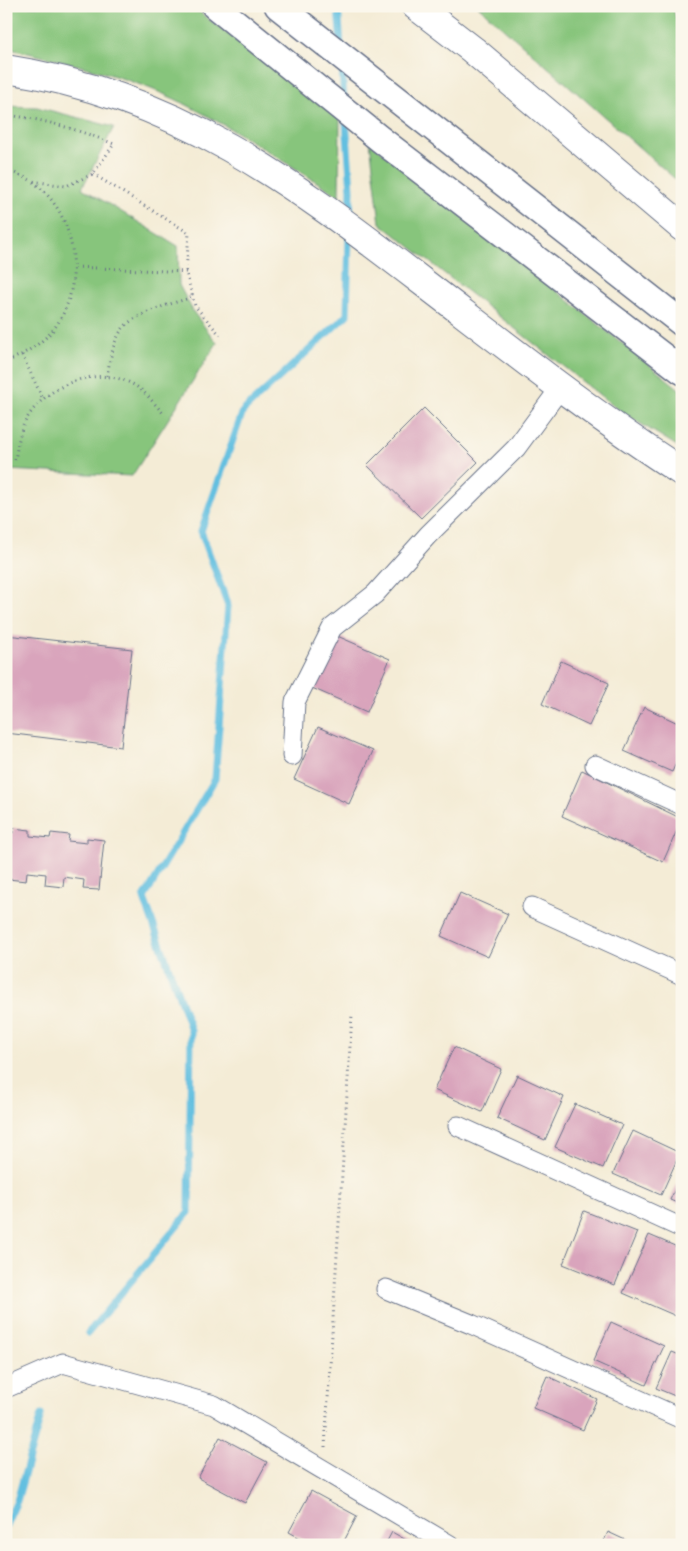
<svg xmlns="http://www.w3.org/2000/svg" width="688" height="1551" viewBox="0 0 688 1551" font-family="Kalam,sans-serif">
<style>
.green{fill:#87c57c;stroke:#517a6d}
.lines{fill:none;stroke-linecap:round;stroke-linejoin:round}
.stream{stroke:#62bfe0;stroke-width:7}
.building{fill:#d9a4bc}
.minor-casing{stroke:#677188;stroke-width:21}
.secondary-casing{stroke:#677188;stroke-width:29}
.trunk-casing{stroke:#677188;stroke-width:30}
.path{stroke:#677188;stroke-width:3;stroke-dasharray:1 4;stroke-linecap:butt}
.minor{stroke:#fff;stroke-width:19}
.secondary{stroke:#fff;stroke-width:26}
.trunk{stroke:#fff;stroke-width:28}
</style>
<rect width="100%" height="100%" fill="#fbf7ec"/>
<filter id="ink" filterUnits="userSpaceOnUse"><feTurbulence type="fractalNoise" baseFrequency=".02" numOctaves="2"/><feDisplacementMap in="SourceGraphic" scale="10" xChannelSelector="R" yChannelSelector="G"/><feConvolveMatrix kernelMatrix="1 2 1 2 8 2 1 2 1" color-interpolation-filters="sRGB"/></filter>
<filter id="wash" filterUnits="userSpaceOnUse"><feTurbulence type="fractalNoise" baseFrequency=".0096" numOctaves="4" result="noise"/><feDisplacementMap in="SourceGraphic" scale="20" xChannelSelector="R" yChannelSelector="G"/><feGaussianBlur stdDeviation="1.12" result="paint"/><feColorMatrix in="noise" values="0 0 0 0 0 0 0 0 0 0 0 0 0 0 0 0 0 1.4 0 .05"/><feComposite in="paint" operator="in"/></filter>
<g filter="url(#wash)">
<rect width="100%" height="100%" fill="#f4ecd6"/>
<g class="green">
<path d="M6,6H191L340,117L339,196C288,164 238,131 185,104C129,76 67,62 6,48Z"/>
<polygon points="478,6 672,6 682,35 682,185"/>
<polygon points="6,106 37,107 114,127 82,188 178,246 179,285 194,313 217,343 132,476 6,470"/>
<polygon points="370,142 682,391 682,449 620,411 380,223"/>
</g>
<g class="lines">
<g class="stream">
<polyline points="338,6 341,47"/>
<polyline points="342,65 344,102"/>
<polyline points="346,120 351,190 350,219"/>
<polyline points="88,1333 189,1212 191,1030 144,898 215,779 228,606 201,531 243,411 347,315 349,235"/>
<polyline points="6,1525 17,1501 41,1415"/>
</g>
</g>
<g id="blocks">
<g class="building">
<polygon points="424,408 478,462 421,518 367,465"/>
<polygon points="6,635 132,649 121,747 6,733"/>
<polygon points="335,635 390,659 367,712 312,688"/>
<polygon points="561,661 609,683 589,726 542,704"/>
<polygon points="644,707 682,725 682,750 672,772 624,751"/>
<polygon points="318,727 373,751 349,804 294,779"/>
<polygon points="582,770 682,819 663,862 562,816"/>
<polygon points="13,828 30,830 30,836 50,838 51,833 69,835 68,841 87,843 87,838 104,840 99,890 83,889 84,880 64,877 63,887 45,885 46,874 27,872 26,881 8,879 9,871 6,870 6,832 13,833"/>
<polygon points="460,893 508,914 488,957 441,936"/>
<polygon points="454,1047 501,1069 482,1112 434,1090"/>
<polygon points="517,1075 564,1097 545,1140 497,1118"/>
<polygon points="575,1104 622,1125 603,1168 555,1147"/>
<polygon points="633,1131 680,1153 661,1195 613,1174"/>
<polygon points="682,1174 682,1205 670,1200"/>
<polygon points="584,1211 637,1232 615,1285 563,1264"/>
<polygon points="649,1235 682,1249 682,1303 676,1316 623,1293"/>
<polygon points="611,1322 664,1346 646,1385 593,1361"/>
<polygon points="672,1352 682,1356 682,1399 656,1388"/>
<polygon points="547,1376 597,1399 583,1430 533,1408"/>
<polygon points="220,1437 267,1462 245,1503 198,1478"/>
<polygon points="311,1491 357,1516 342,1545 313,1545 289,1532"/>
<polygon points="392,1532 415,1545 385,1545"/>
<polygon points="608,1532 636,1545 602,1545"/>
</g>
</g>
</g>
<g filter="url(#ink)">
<use href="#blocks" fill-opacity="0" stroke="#677188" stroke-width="1"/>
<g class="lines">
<g class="minor-casing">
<g id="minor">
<polyline points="292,756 295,702 332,628 375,594 428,535 516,448 561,387"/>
<polyline points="595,765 682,805"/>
<polyline points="532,907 682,975"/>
<polyline points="458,1126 682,1228"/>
<polyline points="386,1289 471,1324 682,1419"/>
<polyline points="6,1388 63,1363 214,1405 450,1545"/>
</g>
</g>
<g class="secondary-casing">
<g id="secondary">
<polyline points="215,6 380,139 682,371"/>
<polyline points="278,6 682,323"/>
</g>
</g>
<g class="trunk-casing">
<g id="trunk">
<polyline points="416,6 473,50 682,227"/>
<path d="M6,69C177,95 291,181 424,283C509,348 592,414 682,472"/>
</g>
</g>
<g class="path">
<path d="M6,115C44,119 79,130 114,144L93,174L66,186L32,181"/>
<path d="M6,169C14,173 23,176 30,180C78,211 87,287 53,330C40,345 24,354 6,362"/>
<polyline points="93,174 189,233 186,272 195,306 220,335"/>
<polyline points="75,267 186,272"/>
<polyline points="22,355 43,399"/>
<path d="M107,376C110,360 113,340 124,327C138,312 174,303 193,297"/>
<path d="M15,460C17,449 19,436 23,426C41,385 102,360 140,389C149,396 156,406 164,414"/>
<polyline points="325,1447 352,1014"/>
</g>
<use href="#minor" class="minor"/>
<use href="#secondary" class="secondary"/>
<use href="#trunk" class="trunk"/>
</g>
</g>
<rect width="688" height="1551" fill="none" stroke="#fbf7ec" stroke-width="25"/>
</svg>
